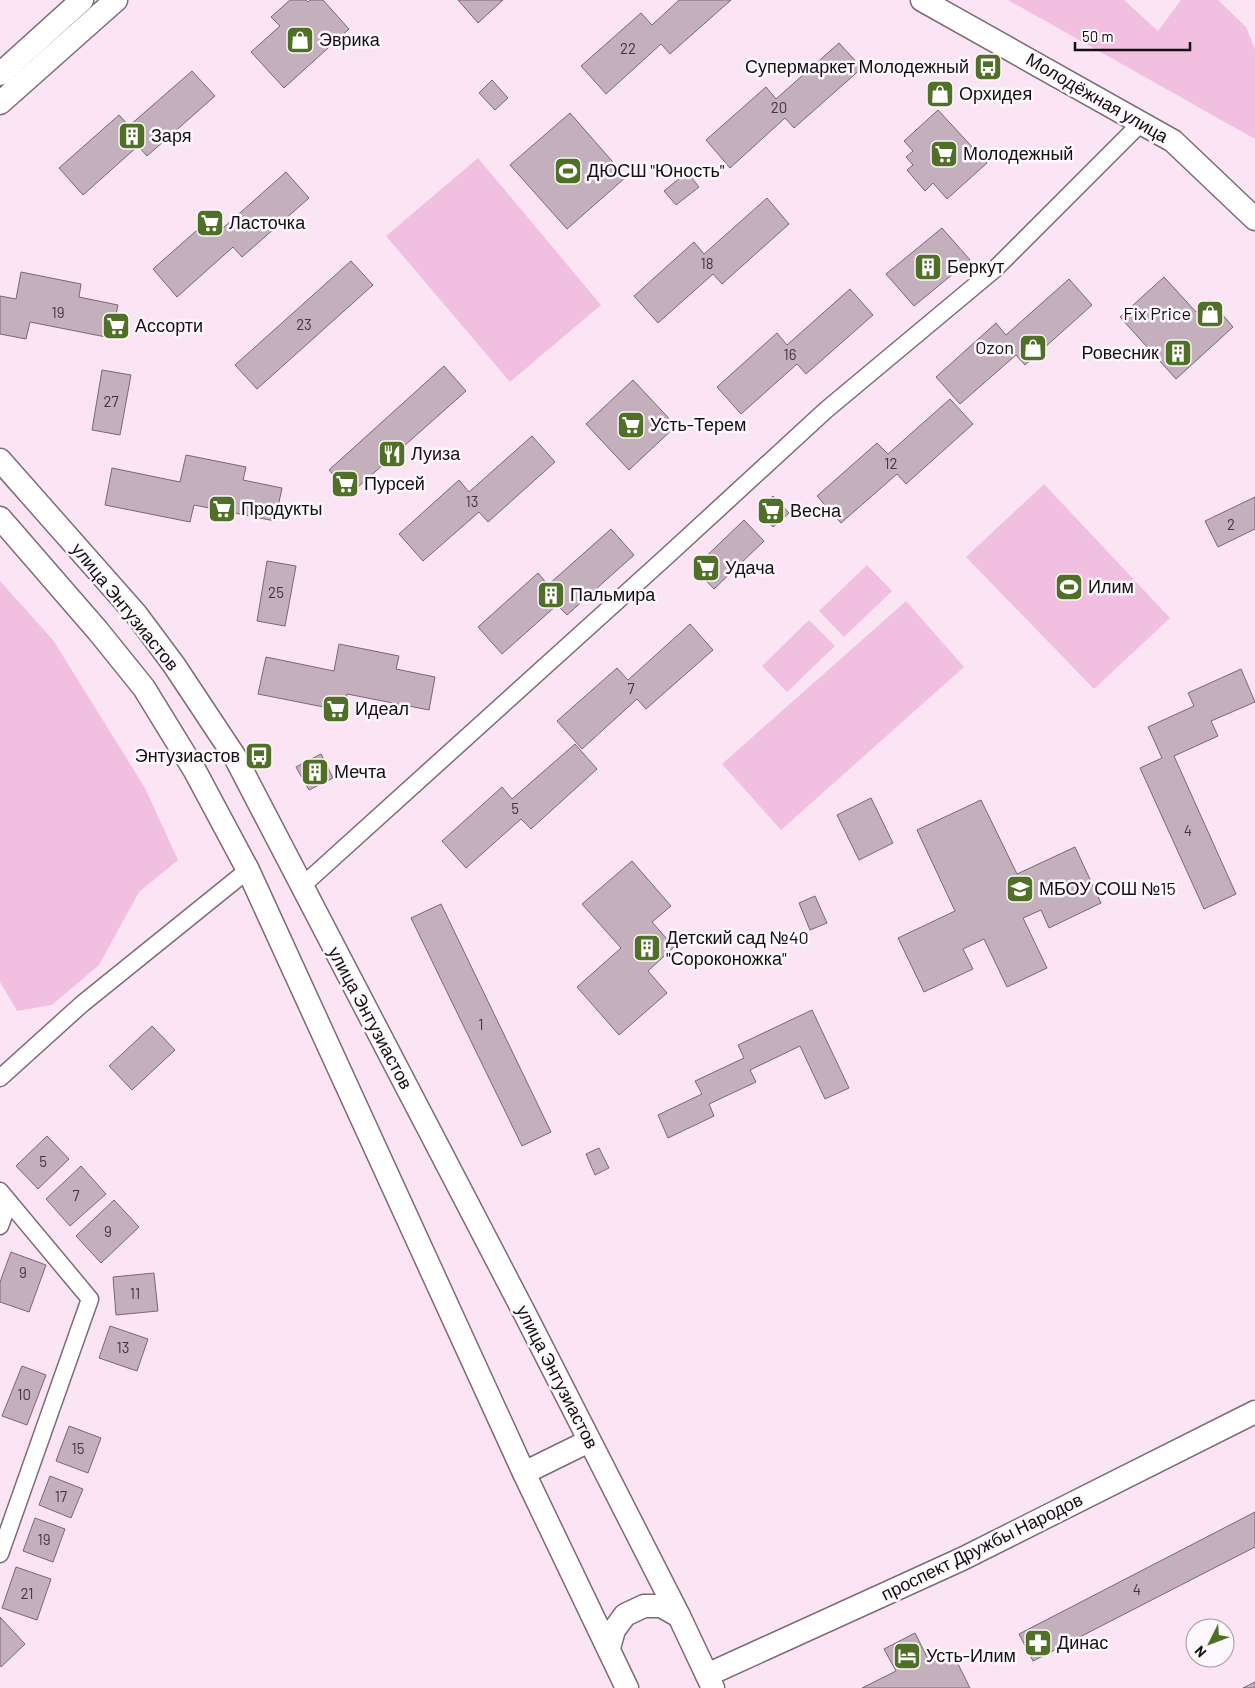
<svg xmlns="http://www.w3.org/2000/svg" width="1255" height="1688" viewBox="0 0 1255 1688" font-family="Barlow,sans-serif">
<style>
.green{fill:#f1c0e1}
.building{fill:#c4b0bd;stroke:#7a6773}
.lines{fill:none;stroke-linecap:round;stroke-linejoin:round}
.street-casing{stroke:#7d6b77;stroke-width:19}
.secondary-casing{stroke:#7d6b77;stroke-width:25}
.street{stroke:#fff;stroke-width:16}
.secondary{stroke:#fff;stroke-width:22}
.labels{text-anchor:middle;stroke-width:5;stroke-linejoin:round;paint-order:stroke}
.number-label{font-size:15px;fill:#41363e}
.poi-label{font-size:18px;fill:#150e13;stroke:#fdf8fb;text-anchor:start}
.street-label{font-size:18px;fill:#150e13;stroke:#fdf8fb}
</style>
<rect width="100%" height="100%" fill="#fbe5f4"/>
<g class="green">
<polygon points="1008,0 1124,0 1158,31 1181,0 1218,0 1246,27 1255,49 1255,139"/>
<polygon points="478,158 601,305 510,382 386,236"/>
<polygon points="1044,484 1170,618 1094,689 966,557"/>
<polygon points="867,565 892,591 844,637 819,611"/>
<polygon points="0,581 53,640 145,788 178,860 139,892 99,965 52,1005 17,1011 0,982"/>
<polygon points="906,601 964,667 781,830 722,764"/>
<polygon points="809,620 835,646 787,692 762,666"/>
</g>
<g class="building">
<polygon points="290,0 306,0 308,2 310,0 323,0 349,29 284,88 251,52 280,26 271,17"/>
<polygon points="458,0 503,0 478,23"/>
<polygon points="679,0 731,0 670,54 661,44 606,94 581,66 641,13 652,25"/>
<polygon points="839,43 862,68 794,128 785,118 730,168 706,140 766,87 776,99"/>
<polygon points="192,71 215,96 147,156 138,146 83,195 59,168 119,115 129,126"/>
<polygon points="492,80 508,98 495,110 479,93"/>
<polygon points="945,82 953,91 935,106 927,97"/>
<polygon points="938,110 987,163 947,199 933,183 925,191 907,170 913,165 906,157 913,151 904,141"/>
<polygon points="570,113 626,177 567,229 510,165"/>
<polygon points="286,172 309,198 242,257 233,247 177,297 153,269 213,216 223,228"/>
<polygon points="687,172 699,187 676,205 664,191"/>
<polygon points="767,198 789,224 722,284 713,274 658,323 634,296 694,242 704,254"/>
<polygon points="942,228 970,260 914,306 886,274"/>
<polygon points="351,261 373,285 257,389 235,365"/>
<polygon points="21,272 81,284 79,297 118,305 111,338 30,322 26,339 0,334 0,296 16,299"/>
<polygon points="1164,277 1196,312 1210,300 1233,327 1176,379 1120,317"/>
<polygon points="1069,279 1092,305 1025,365 1016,355 960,404 936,377 996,323 1006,335"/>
<polygon points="850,289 873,315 806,374 797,364 741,414 717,387 777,333 787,345"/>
<polygon points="444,366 466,391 350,494 329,470"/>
<polygon points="102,370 131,375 120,435 92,430"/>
<polygon points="633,380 676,426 629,470 586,424"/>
<polygon points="950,399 973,424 906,484 897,474 841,523 817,496 877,443 888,454"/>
<polygon points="532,436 555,462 488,522 479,512 423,561 399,534 459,480 469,492"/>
<polygon points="186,455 246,467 243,480 282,488 275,521 194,505 190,522 105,505 112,468 180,482"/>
<polygon points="773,496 789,513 773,527 758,510"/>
<polygon points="1255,497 1255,529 1218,547 1205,521"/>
<polygon points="744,520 764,541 714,589 694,568"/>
<polygon points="611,529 634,555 567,615 557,605 502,654 478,627 538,573 548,585"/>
<polygon points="267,561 296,566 285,626 257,621"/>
<polygon points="690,624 713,650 646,709 637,699 582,749 557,721 617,668 628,680"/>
<polygon points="339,644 399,656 396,669 435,677 429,710 347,694 344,711 258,694 266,657 334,671"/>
<polygon points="1241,669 1255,702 1211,721 1218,736 1174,756 1236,894 1204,909 1140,768 1162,758 1148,727 1194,706 1188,693"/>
<polygon points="575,744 597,769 531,829 521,819 466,868 442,841 502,787 512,799"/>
<polygon points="321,754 333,778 309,790 296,767"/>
<polygon points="871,798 893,843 859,860 837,815"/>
<polygon points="981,800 1017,874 1075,847 1101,903 1049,928 1041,910 1023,918 1047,968 1007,987 984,939 963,949 973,969 924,992 898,938 955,911 917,830"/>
<polygon points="632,861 671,906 652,922 674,947 648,971 667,993 619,1035 577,987 621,948 582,904"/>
<polygon points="815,896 827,923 810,930 799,903"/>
<polygon points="441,904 551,1132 522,1146 411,918"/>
<polygon points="812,1010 849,1088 825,1099 800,1046 750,1070 756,1082 709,1104 714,1116 668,1138 658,1115 702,1094 695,1081 744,1058 738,1045"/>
<polygon points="152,1026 175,1050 132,1090 109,1066"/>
<polygon points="47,1136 69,1159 38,1189 16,1166"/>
<polygon points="599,1148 609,1168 595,1175 586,1154"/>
<polygon points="81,1166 106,1194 70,1226 46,1199"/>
<polygon points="114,1200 139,1227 101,1263 76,1236"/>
<polygon points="11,1252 46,1265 29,1312 0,1302 0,1282"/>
<polygon points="154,1273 158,1311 116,1315 113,1277"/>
<polygon points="110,1326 148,1339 137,1371 99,1358"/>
<polygon points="22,1366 46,1375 27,1425 2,1416"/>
<polygon points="69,1426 101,1438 88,1473 56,1461"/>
<polygon points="50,1476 83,1489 71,1518 39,1505"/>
<polygon points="1255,1512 1255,1547 1033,1661 1019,1634"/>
<polygon points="35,1518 65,1529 53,1562 23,1551"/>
<polygon points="16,1567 51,1579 37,1620 2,1608"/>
<polygon points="0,1617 25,1644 1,1667 0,1665"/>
<polygon points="915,1633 929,1661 951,1650 970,1688 862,1688 896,1671 884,1649"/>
<polygon points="1255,1682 1255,1688 1243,1688"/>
</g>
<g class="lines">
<g class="street-casing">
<g id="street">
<polyline points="302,886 666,557 826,410 995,269 1141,123"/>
<polyline points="0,1078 82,1004 248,870"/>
<polyline points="0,1191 90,1299 0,1554"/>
<polyline points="0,1226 9,1202"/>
</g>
</g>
<g class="secondary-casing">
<g id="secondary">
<polyline points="922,0 1173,141 1255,219"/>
<polyline points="0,74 82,0"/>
<polyline points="0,103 116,0"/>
<polyline points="0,460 136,614 174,665 235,757 525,1314 679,1616 713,1688"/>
<polyline points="0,518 98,631 144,688 195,771 248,870 524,1473 627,1688"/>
<polyline points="524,1473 589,1441"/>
<polyline points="609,1648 614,1630 625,1615 644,1606 661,1606 679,1616"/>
<polyline points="707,1675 962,1559 1255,1412"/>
</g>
</g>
<use href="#street" class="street"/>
<use href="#secondary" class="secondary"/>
</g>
<defs>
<g id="shop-square" transform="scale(1.4375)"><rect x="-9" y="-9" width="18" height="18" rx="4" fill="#517027" stroke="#fdf8fb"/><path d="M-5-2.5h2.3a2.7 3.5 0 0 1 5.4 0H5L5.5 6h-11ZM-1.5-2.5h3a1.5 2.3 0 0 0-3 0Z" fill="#fff"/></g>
<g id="bus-square" transform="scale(1.4375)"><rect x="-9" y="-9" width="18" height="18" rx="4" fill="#517027" stroke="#fdf8fb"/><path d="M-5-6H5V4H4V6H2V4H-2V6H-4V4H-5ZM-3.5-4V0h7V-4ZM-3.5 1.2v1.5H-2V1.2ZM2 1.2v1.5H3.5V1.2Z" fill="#fff"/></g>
<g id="building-square" transform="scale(1.4375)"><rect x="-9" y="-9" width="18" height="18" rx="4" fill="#517027" stroke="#fdf8fb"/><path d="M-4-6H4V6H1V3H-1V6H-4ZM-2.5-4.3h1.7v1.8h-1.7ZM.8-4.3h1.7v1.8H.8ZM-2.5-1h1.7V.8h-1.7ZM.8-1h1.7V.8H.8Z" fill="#fff"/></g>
<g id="supermarket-square" transform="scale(1.4375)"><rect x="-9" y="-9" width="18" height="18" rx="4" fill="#517027" stroke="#fdf8fb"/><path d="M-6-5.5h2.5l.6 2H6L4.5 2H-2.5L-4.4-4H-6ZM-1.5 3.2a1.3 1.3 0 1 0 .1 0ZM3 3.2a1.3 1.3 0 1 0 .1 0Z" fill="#fff"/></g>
<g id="stadium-square" transform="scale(1.4375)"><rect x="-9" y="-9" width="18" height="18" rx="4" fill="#517027" stroke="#fdf8fb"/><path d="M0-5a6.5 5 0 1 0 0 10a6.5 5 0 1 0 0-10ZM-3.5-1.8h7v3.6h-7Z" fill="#fff"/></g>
<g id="restaurant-square" transform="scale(1.4375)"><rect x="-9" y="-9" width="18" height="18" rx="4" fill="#517027" stroke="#fdf8fb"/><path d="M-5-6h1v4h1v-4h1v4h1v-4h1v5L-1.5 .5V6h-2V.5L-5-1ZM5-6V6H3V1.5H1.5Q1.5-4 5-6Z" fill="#fff"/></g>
<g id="school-square" transform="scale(1.4375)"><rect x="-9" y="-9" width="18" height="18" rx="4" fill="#517027" stroke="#fdf8fb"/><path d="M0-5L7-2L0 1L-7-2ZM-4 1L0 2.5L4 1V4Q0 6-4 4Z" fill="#fff"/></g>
<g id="pharmacy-square" transform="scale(1.4375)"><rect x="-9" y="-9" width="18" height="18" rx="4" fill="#517027" stroke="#fdf8fb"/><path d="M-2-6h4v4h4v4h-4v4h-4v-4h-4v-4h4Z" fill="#fff"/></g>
<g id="hotel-square" transform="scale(1.4375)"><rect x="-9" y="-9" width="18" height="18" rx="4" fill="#517027" stroke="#fdf8fb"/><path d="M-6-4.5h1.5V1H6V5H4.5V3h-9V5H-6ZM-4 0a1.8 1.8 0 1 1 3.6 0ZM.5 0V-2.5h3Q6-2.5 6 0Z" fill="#fff"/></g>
</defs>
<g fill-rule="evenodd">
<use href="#shop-square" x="300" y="40"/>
<use href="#bus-square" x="988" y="67"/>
<use href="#shop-square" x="940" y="94"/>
<use href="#building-square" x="132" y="136"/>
<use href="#supermarket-square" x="944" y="154"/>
<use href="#stadium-square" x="568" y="171"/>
<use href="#supermarket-square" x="210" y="223"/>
<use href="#building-square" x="928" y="267"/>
<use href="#shop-square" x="1210" y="314"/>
<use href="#supermarket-square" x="116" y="326"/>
<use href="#shop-square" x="1033" y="348"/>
<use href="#building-square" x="1178" y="353"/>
<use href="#supermarket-square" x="631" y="425"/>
<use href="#restaurant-square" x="392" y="454"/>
<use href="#supermarket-square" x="345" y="484"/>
<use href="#supermarket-square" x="222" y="509"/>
<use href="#supermarket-square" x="771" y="511"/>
<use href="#supermarket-square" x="706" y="568"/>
<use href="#stadium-square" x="1069" y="587"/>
<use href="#building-square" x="551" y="595"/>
<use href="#supermarket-square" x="336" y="709"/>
<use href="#bus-square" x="259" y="756"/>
<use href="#building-square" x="315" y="772"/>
<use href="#school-square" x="1020" y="889"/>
<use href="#building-square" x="647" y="948"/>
<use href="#pharmacy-square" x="1038" y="1643"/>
<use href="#hotel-square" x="907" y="1656"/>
</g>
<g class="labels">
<g class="number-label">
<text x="628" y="54">22</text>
<text x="779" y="113">20</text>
<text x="707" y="269">18</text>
<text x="58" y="318">19</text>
<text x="304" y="330">23</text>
<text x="790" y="360">16</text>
<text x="111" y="407">27</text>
<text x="891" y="469">12</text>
<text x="472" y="507">13</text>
<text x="1231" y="530">2</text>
<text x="276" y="598">25</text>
<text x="631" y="694">7</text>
<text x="515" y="814">5</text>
<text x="1188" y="836">4</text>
<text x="481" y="1030">1</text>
<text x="43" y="1167">5</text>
<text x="76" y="1201">7</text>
<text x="108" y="1237">9</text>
<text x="23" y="1278">9</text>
<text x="135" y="1299">11</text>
<text x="123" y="1353">13</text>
<text x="24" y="1400">10</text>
<text x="78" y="1454">15</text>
<text x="61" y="1502">17</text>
<text x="44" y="1545">19</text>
<text x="1137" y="1595">4</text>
<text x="27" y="1599">21</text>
</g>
<g class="poi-label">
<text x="319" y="46">Эврика</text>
<text x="969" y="73" text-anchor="end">Супермаркет Молодежный</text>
<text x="959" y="100">Орхидея</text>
<text x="151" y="142">Заря</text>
<text x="963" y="160">Молодежный</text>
<text x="587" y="177">ДЮСШ "Юность"</text>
<text x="229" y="229">Ласточка</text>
<text x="947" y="273">Беркут</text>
<text x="1191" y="320" text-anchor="end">Fix Price</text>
<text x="135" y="332">Ассорти</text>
<text x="1014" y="354" text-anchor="end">Ozon</text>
<text x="1159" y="359" text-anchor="end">Ровесник</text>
<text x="650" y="431">Усть-Терем</text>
<text x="411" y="460">Луиза</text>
<text x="364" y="490">Пурсей</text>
<text x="241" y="515">Продукты</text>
<text x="790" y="517">Весна</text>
<text x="725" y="574">Удача</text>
<text x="1088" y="593">Илим</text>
<text x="570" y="601">Пальмира</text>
<text x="355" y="715">Идеал</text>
<text x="240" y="762" text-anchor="end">Энтузиастов</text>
<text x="334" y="778">Мечта</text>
<text x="1039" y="895">МБОУ СОШ №15</text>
<text x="666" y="944">Детский сад №40<tspan x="666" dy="21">"Сороконожка"</tspan></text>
<text x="1057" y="1649">Динас</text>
<text x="926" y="1662">Усть-Илим</text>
</g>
<g class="street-label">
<text transform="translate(1097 98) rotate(30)" y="6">Молодёжная улица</text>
<text transform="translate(125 607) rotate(51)" y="6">улица Энтузиастов</text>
<text transform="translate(370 1018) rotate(62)" y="6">улица Энтузиастов</text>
<text transform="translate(557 1377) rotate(63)" y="6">улица Энтузиастов</text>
<text transform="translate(982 1547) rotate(-26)" y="6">проспект Дружбы Народов</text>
</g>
</g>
<g transform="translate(1210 1643) rotate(228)"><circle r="24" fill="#fdf8fb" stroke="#a09a9e"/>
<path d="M0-4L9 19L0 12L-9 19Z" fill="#517027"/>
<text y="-8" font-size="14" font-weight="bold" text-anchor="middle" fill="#150e13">N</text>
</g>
<path d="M1075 42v8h115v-8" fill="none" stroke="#150e13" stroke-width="2.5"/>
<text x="1082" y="42" font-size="15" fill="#150e13" stroke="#fdf8fb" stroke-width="4" paint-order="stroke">50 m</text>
</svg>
